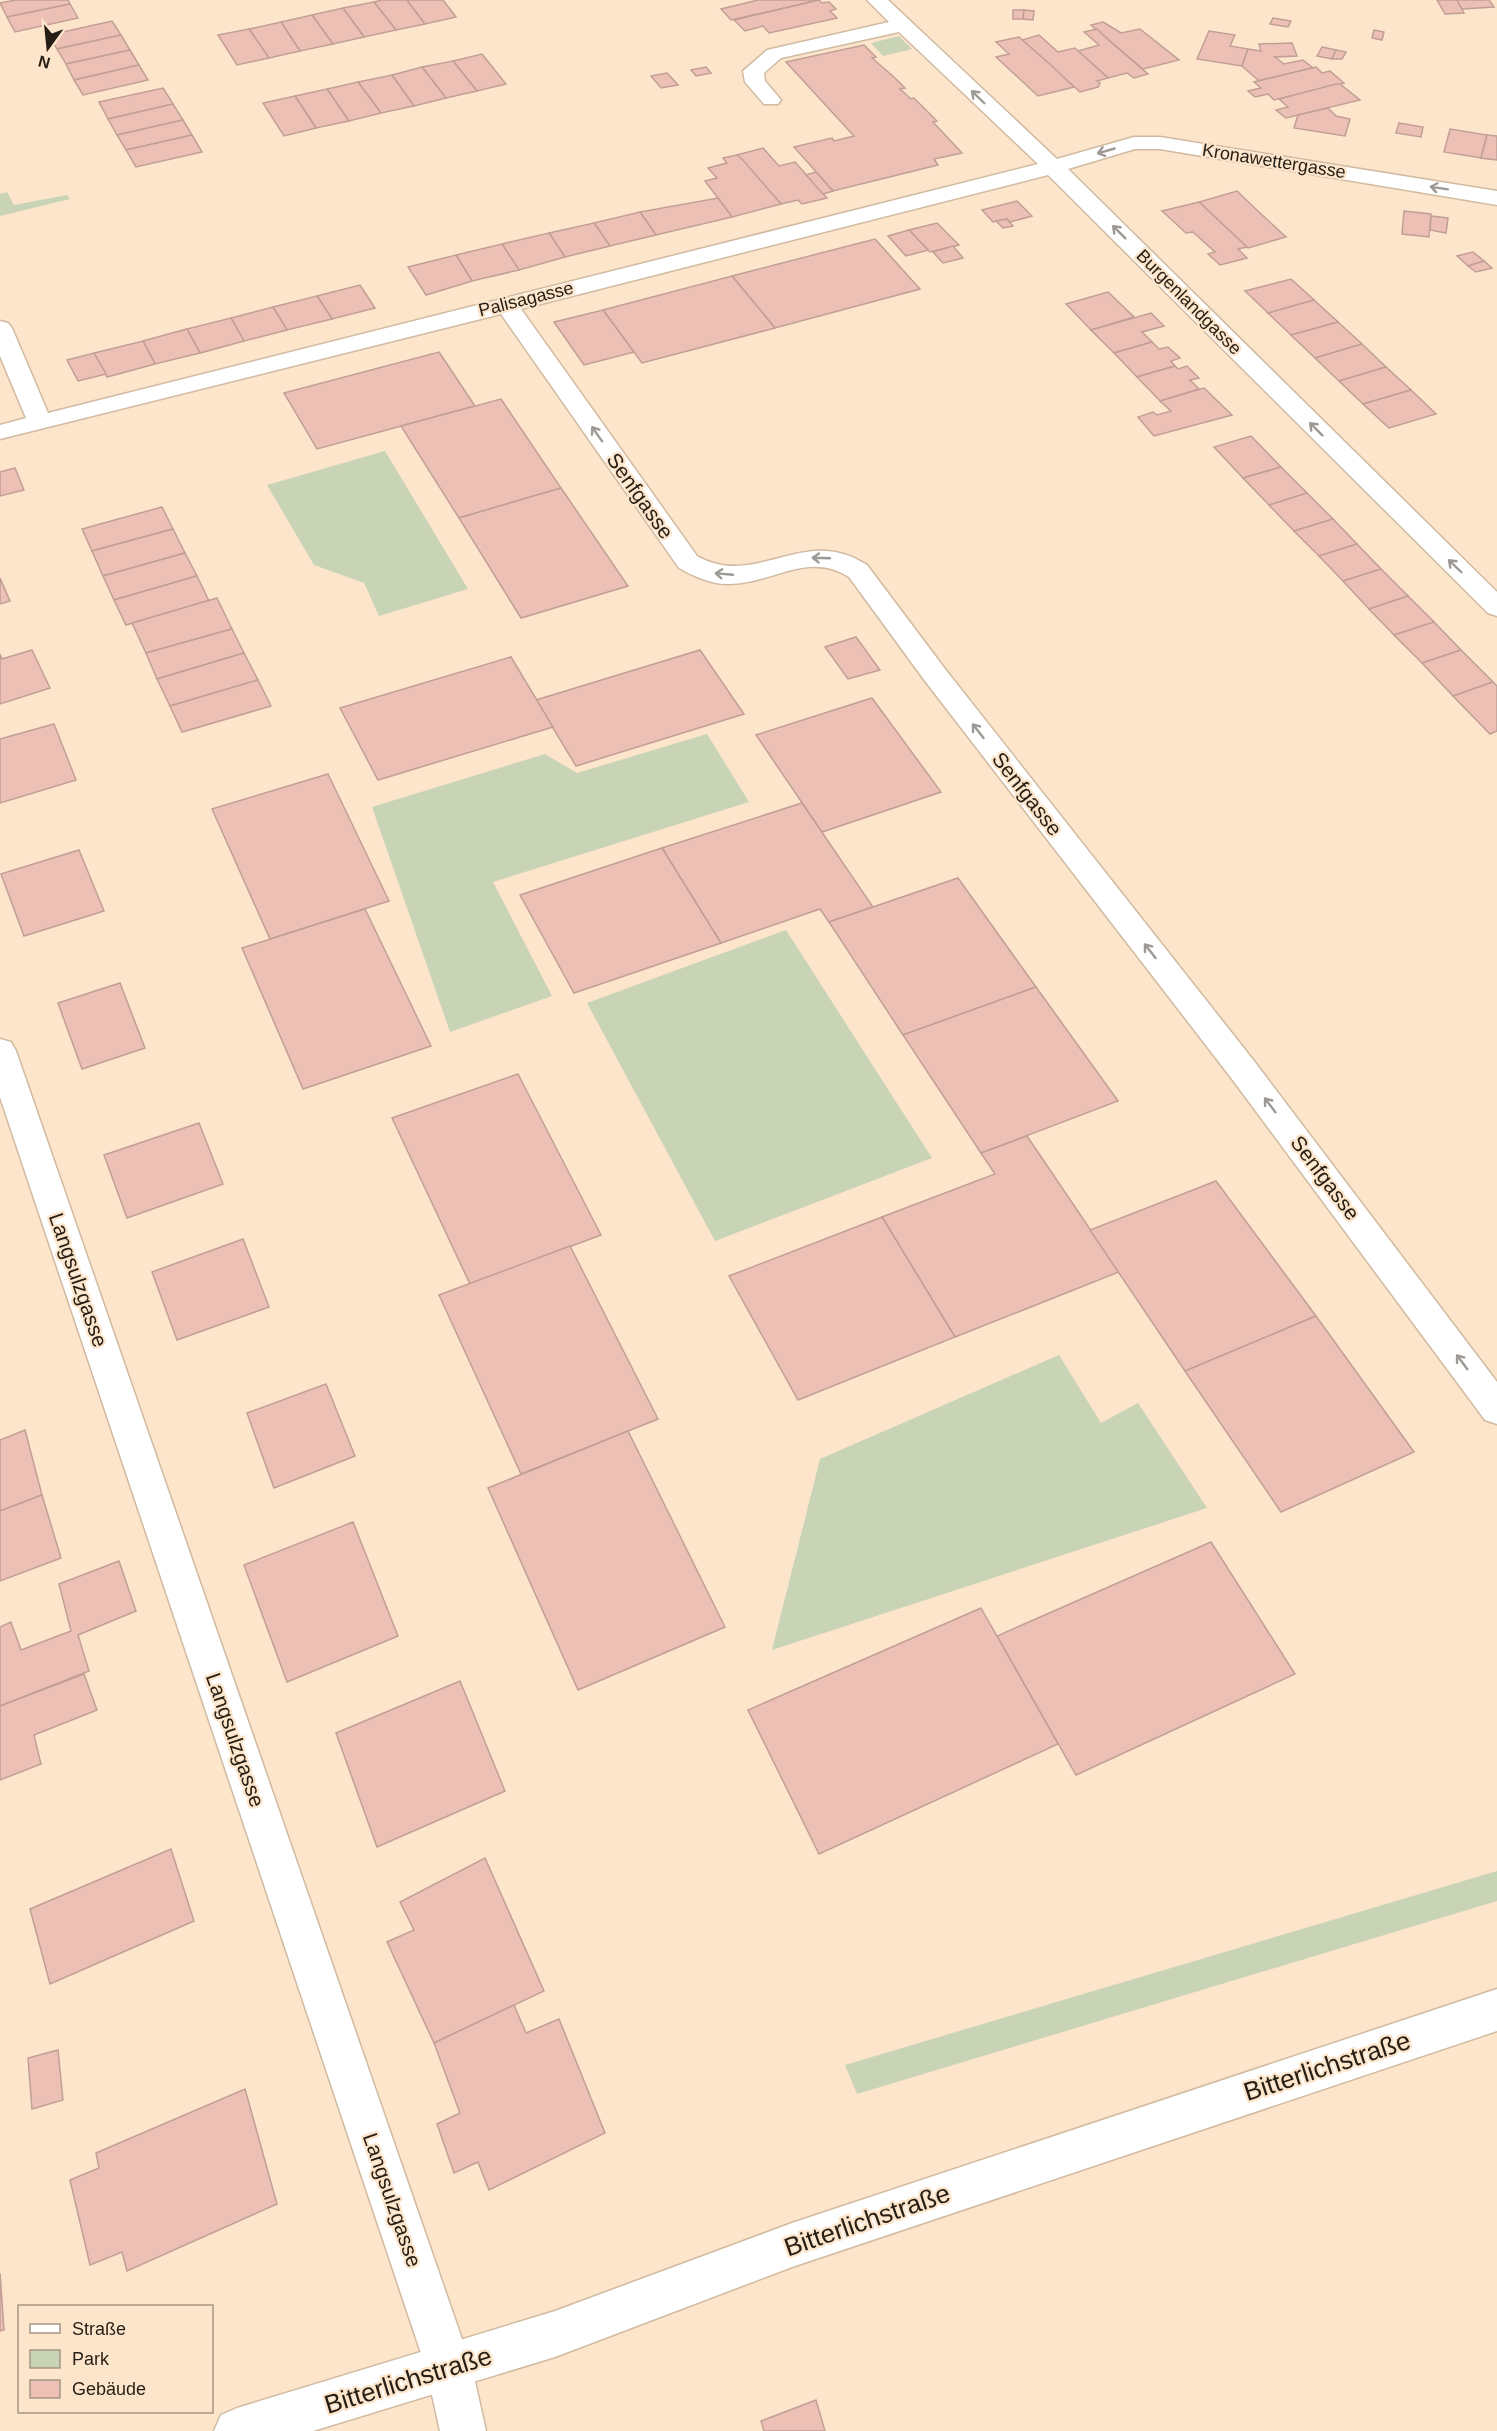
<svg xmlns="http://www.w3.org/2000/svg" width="1497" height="2431" viewBox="0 0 1497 2431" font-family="Arial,sans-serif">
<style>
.green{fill:#c9d3b5}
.building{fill:#ecc0b5;stroke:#c29f96;stroke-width:1.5}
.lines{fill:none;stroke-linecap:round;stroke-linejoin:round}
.minor-casing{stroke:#d0baa0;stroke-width:3}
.major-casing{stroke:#d0baa0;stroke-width:3}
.minor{fill:#fff;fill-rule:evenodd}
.major{fill:#fff;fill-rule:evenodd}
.oneway{stroke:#9d9a95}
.labels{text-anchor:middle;stroke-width:4.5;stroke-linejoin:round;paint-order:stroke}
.far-street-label{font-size:18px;fill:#261e14;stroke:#fce5cb}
.street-label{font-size:21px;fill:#261e14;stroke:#fce5cb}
.near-street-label{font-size:26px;fill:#261e14;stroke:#fce5cb}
</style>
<rect width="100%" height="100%" fill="#fce5cb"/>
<g class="green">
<polygon points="899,36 912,49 883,56 871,43"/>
<polygon points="7,192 14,205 67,195 70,199 0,216 0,194"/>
<polygon points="385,451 468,589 379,616 364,583 314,565 267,485"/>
<polygon points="707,734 749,802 493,882 552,996 450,1032 372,807 545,754 577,773"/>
<polygon points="786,930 932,1158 715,1241 587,1003"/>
<polygon points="1059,1355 1101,1423 1138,1403 1207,1508 772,1650 820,1459"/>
<polygon points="1497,1871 1497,1901 857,2094 845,2065"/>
</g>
<g class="building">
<polygon points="16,0 68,0 70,4 7,17 0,3"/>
<polygon points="382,0 407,0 425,24 396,30 374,2"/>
<polygon points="407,0 443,0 456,17 425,24"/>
<polygon points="758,0 819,0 731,20 721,9"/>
<polygon points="819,0 822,3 829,2 836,9 830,11 837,18 769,33 763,26 745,31 734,20"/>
<polygon points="1437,0 1457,0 1464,13 1445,14"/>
<polygon points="1457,0 1489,0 1494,7 1462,9"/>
<polygon points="374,2 396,30 364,37 343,8"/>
<polygon points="70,4 78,18 15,32 7,17"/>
<polygon points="343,8 364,37 333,44 312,15"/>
<polygon points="1013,10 1024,10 1023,19 1013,19"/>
<polygon points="1024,10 1034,11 1033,20 1023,19"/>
<polygon points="312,15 333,44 300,51 281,22"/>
<polygon points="1273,18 1291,21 1288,27 1270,24"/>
<polygon points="112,21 121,35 57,49 49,35"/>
<polygon points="281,22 300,51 269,58 249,29"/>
<polygon points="1103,22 1121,33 1140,29 1179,60 1143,69 1091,25"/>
<polygon points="249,29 269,58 237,65 218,35"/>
<polygon points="1097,29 1112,43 1148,74 1134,78 1127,73 1108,78 1078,51 1099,45 1084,32"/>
<polygon points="1374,30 1384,32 1382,40 1372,38"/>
<polygon points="1209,31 1235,35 1230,46 1248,49 1242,66 1197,59"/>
<polygon points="121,35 130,50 66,64 57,49"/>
<polygon points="1039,35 1058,52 1075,48 1108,78 1097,81 1100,83 1098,87 1080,92 1022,40"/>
<polygon points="1019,37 1053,67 1074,87 1038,96 996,57 1009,54 996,42"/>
<polygon points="1292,43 1297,56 1275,57 1284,64 1303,60 1313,68 1259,81 1242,66 1248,49 1261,51 1259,44"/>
<polygon points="864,45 876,57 872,58 895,78 905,88 900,89 911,99 914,98 937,121 933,122 962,153 934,159 938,165 833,191 794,147 832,138 834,141 854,136 786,62"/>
<polygon points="1322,47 1336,50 1332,59 1317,56"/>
<polygon points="130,50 139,65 74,80 66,64"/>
<polygon points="1336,50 1346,52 1342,59 1332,59"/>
<polygon points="482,54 506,84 477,91 453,61"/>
<polygon points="453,61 477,91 446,98 422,67"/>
<polygon points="139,65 148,80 83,95 74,80"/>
<polygon points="422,67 446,98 414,106 392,75"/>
<polygon points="706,67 711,73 696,76 691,70"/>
<polygon points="1316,67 1322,73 1330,71 1344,83 1274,100 1268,94 1255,97 1248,91 1261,88 1254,82"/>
<polygon points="667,73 678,85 661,88 651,76"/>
<polygon points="392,75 414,106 381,113 358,82"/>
<polygon points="358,82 381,113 349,121 327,89"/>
<polygon points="1336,84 1340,84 1360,100 1286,118 1276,110 1288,107 1279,99"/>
<polygon points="163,88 173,104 108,119 99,102"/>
<polygon points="327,89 349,121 316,128 295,96"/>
<polygon points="295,96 316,128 284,136 263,103"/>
<polygon points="173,104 183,120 117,135 108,119"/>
<polygon points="1328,108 1336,116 1350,119 1345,136 1294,128 1298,115"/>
<polygon points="183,120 192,135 126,150 117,135"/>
<polygon points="1399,123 1423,127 1421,137 1396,133"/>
<polygon points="1450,129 1487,135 1481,158 1444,152"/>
<polygon points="192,135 202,152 136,167 126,150"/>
<polygon points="1487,135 1497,136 1497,160 1481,158"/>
<polygon points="763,148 779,166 795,162 827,198 802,204 798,200 781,204 737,155"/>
<polygon points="737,155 742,159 781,204 732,217 705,181 717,178 708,168 727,163 723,158"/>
<polygon points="816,172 833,191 823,194 806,175"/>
<polygon points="1237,191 1260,213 1286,237 1248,248 1199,202"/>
<polygon points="718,198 732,217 656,235 640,212"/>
<polygon points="1017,201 1032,216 1010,222 1007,219 993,222 982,210"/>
<polygon points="1199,202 1247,247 1238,249 1247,258 1220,265 1208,254 1215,252 1193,232 1186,233 1162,211"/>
<polygon points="1404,211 1431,214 1429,237 1402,234"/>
<polygon points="640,212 656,235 610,246 594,223"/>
<polygon points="1431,216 1448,218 1446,233 1430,230"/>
<polygon points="1007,219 1013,226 1003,228 996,221"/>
<polygon points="594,223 610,246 565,257 549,233"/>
<polygon points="937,223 959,245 930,252 909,230"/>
<polygon points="909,230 928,250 906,256 888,236"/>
<polygon points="549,233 565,257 519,270 502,244"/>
<polygon points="875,239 920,289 775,328 732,276"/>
<polygon points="502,244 519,270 472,281 456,255"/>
<polygon points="953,246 963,258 943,263 933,252"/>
<polygon points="1473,252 1484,261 1468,266 1457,256"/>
<polygon points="456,255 472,281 426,295 408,267"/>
<polygon points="1484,261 1492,268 1476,272 1468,266"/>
<polygon points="732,276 775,328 642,363 603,310"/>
<polygon points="1291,279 1314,300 1268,313 1245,291"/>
<polygon points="360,285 375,308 332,319 317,296"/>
<polygon points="1108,292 1134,317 1091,330 1066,304"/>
<polygon points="317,296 332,319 287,330 273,307"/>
<polygon points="1314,300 1338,322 1291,335 1268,313"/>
<polygon points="273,307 287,330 244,341 231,318"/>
<polygon points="603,310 634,352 584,365 554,322"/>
<polygon points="1151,313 1164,326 1142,332 1152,342 1114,353 1091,330"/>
<polygon points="231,318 244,341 200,353 187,329"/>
<polygon points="1338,322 1362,344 1315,358 1291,335"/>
<polygon points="187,329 200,353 155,364 143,341"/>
<polygon points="143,341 155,364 107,377 94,353"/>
<polygon points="1152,342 1159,349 1168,347 1180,358 1171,361 1175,366 1137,377 1114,353"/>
<polygon points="1362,344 1386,367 1339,381 1315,358"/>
<polygon points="439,352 475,406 317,449 284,393"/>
<polygon points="94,353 106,374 78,381 67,360"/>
<polygon points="1175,366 1178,369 1187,366 1199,378 1190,380 1199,389 1160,401 1137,377"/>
<polygon points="1386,367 1411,390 1363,404 1339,381"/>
<polygon points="1204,388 1232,415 1154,436 1138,417 1153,412 1157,415 1171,411 1160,401"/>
<polygon points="1411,390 1436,414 1389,428 1363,404"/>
<polygon points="501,399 561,488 459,518 401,426"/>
<polygon points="1251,436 1281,467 1243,478 1214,447"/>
<polygon points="1281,467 1307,493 1269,505 1243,478"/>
<polygon points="15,468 24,490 0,496 0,472"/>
<polygon points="561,488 628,586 521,618 459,518"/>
<polygon points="1307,493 1333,519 1294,531 1269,505"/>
<polygon points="162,507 173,529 92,551 82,529"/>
<polygon points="1333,519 1357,544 1319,556 1294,531"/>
<polygon points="173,529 185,553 103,576 92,551"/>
<polygon points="1357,544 1381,569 1343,581 1319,556"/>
<polygon points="185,553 197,576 114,600 103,576"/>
<polygon points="1381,569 1408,596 1369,609 1343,581"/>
<polygon points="197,576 209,601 126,625 114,600"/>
<polygon points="0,578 10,601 0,604"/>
<polygon points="1408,596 1434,622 1394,635 1369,609"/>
<polygon points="217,598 232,629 146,653 132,623"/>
<polygon points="1434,622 1461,650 1422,663 1394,635"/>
<polygon points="232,629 244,653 157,679 146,653"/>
<polygon points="856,637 880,670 848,679 825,647"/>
<polygon points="32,650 50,688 0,704 0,654 2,659"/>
<polygon points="700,650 744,714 576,766 536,700"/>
<polygon points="1461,650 1493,682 1453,696 1422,663"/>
<polygon points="244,653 258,680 170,706 157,679"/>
<polygon points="511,657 553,727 378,780 340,708"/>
<polygon points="258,680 271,706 182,732 170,706"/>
<polygon points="1493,682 1497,686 1497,731 1490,734 1453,696"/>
<polygon points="872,698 941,792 822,832 756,735"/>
<polygon points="54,724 76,780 0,803 0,739"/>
<polygon points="328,774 389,901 270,939 212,809"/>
<polygon points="802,803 873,907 829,922 820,909 721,943 662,848"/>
<polygon points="662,848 721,943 574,993 520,895"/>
<polygon points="79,850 104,911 24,936 1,874"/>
<polygon points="958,878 1036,987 903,1035 829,922"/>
<polygon points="365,909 431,1046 303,1089 242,948"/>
<polygon points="120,983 145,1048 82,1069 58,1003"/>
<polygon points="1036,987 1118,1101 981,1153 903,1035"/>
<polygon points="518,1074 601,1235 470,1284 392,1118"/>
<polygon points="199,1123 223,1184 127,1218 104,1155"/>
<polygon points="1027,1136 1119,1272 955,1337 882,1217 995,1174 981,1153"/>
<polygon points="1216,1181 1316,1316 1185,1371 1090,1230"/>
<polygon points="882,1217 955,1337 798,1400 729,1276"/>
<polygon points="243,1239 269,1307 177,1340 152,1272"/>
<polygon points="570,1246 658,1419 521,1474 439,1295"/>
<polygon points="1316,1316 1414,1452 1281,1512 1185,1371"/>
<polygon points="326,1384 355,1456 274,1488 247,1413"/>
<polygon points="25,1430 42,1495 0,1511 0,1440"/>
<polygon points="628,1431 725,1627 578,1690 488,1488"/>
<polygon points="42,1495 61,1558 0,1581 0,1511"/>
<polygon points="353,1522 398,1636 287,1682 244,1565"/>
<polygon points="1211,1542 1295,1674 1076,1775 997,1636"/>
<polygon points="119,1561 136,1611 78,1635 89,1671 0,1706 0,1627 11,1622 21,1650 71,1631 59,1584"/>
<polygon points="981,1608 1058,1744 819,1854 748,1710"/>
<polygon points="84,1674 97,1710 34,1735 41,1764 0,1780 0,1706"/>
<polygon points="460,1681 505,1791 377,1847 336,1733"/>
<polygon points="171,1849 194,1921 50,1984 30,1909"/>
<polygon points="485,1858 544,1991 434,2043 387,1942 414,1930 400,1902"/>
<polygon points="514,2005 526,2033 559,2019 605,2133 489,2190 478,2162 454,2173 437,2124 460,2113 434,2043"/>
<polygon points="58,2050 63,2100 32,2109 28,2058"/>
<polygon points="245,2089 277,2204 127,2271 122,2252 90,2265 70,2180 99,2168 96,2153"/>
<polygon points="0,2273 4,2330 0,2331"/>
<polygon points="816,2400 825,2431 764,2431 761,2421"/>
</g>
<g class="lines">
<g class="minor-casing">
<g id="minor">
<path d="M867,0H888L1057,159L1134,137H1160L1497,191V205L1160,149H1135L1068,169L1497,592V616L1488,613L1048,175L521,309L697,556C757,590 803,523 867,565L945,669L1254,1061L1497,1382V1424L1485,1420L1232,1079L925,681L849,577C807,550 771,585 727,584C711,584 693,576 679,568L501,314L0,439V425L26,418L0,356V321L8,323L12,328L48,413L1038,164L899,32L781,58L764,73L765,81L781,100L778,104H764L745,82L743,71L767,50L889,22Z"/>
<polygon points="0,1039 11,1042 16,1051 472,2368 486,2431 440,2431 426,2368 0,1097"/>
</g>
</g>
<g class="major-casing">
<polygon id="major" points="1497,1989 1497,2031 792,2267 555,2357 313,2431 214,2431 221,2415 237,2408 555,2311 792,2223"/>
</g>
<use href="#minor" class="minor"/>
<use href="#major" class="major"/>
</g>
<defs><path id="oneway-shaft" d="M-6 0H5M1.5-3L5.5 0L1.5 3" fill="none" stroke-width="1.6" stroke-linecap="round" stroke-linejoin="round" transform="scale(1.5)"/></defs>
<g class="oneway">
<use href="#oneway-shaft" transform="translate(978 97) rotate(-136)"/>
<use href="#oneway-shaft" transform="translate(1106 151) rotate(164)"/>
<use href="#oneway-shaft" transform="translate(1439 188) rotate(-171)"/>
<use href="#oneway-shaft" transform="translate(1119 232) rotate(-135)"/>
<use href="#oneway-shaft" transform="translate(1316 429) rotate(-135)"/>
<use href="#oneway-shaft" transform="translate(597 434) rotate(-125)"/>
<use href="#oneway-shaft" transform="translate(821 558) rotate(-178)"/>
<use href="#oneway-shaft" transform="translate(1455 566) rotate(-136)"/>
<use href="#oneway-shaft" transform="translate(724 574) rotate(-175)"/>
<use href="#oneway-shaft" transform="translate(978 731) rotate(-128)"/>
<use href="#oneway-shaft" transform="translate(1150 951) rotate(-128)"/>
<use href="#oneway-shaft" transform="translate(1270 1105) rotate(-127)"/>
<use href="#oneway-shaft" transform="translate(1462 1362) rotate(-127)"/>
</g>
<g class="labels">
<g class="far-street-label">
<text transform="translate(1274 161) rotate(9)" y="6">Kronawettergasse</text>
<text transform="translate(526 299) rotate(-14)" y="6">Palisagasse</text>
<text transform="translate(1189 302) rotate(45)" y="6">Burgenlandgasse</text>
</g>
<g class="street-label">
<text transform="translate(640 496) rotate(55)" y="7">Senfgasse</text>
<text transform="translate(1027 794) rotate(52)" y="7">Senfgasse</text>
<text transform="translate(1325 1178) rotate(53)" y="7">Senfgasse</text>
<text transform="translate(78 1280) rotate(71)" y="7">Langsulzgasse</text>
<text transform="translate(235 1740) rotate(71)" y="7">Langsulzgasse</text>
<text transform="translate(392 2200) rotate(71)" y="7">Langsulzgasse</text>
</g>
<g class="near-street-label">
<text transform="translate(1327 2066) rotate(-18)" y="9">Bitterlichstraße</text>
<text transform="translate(867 2220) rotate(-19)" y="9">Bitterlichstraße</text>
<text transform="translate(408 2380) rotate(-17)" y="9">Bitterlichstraße</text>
</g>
</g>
<rect x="18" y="2305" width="195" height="108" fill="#fce5cb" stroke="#a69582" stroke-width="1.5"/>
<rect x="30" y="2324" width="30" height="9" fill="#ffffff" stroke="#a69582" stroke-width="1.5"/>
<text x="72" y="2335" font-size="18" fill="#261e14">Straße</text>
<rect x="30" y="2350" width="30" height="18" fill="#c9d3b5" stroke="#a69582" stroke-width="1.5"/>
<text x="72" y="2365" font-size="18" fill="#261e14">Park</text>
<rect x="30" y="2380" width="30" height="18" fill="#ecc0b5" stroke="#a69582" stroke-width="1.5"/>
<text x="72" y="2395" font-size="18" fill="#261e14">Gebäude</text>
<g transform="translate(48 48) rotate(195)" stroke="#fce5cb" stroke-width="4.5" paint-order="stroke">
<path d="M0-4.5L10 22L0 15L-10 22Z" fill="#261e14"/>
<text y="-9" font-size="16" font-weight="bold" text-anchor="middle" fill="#261e14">N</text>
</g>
</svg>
